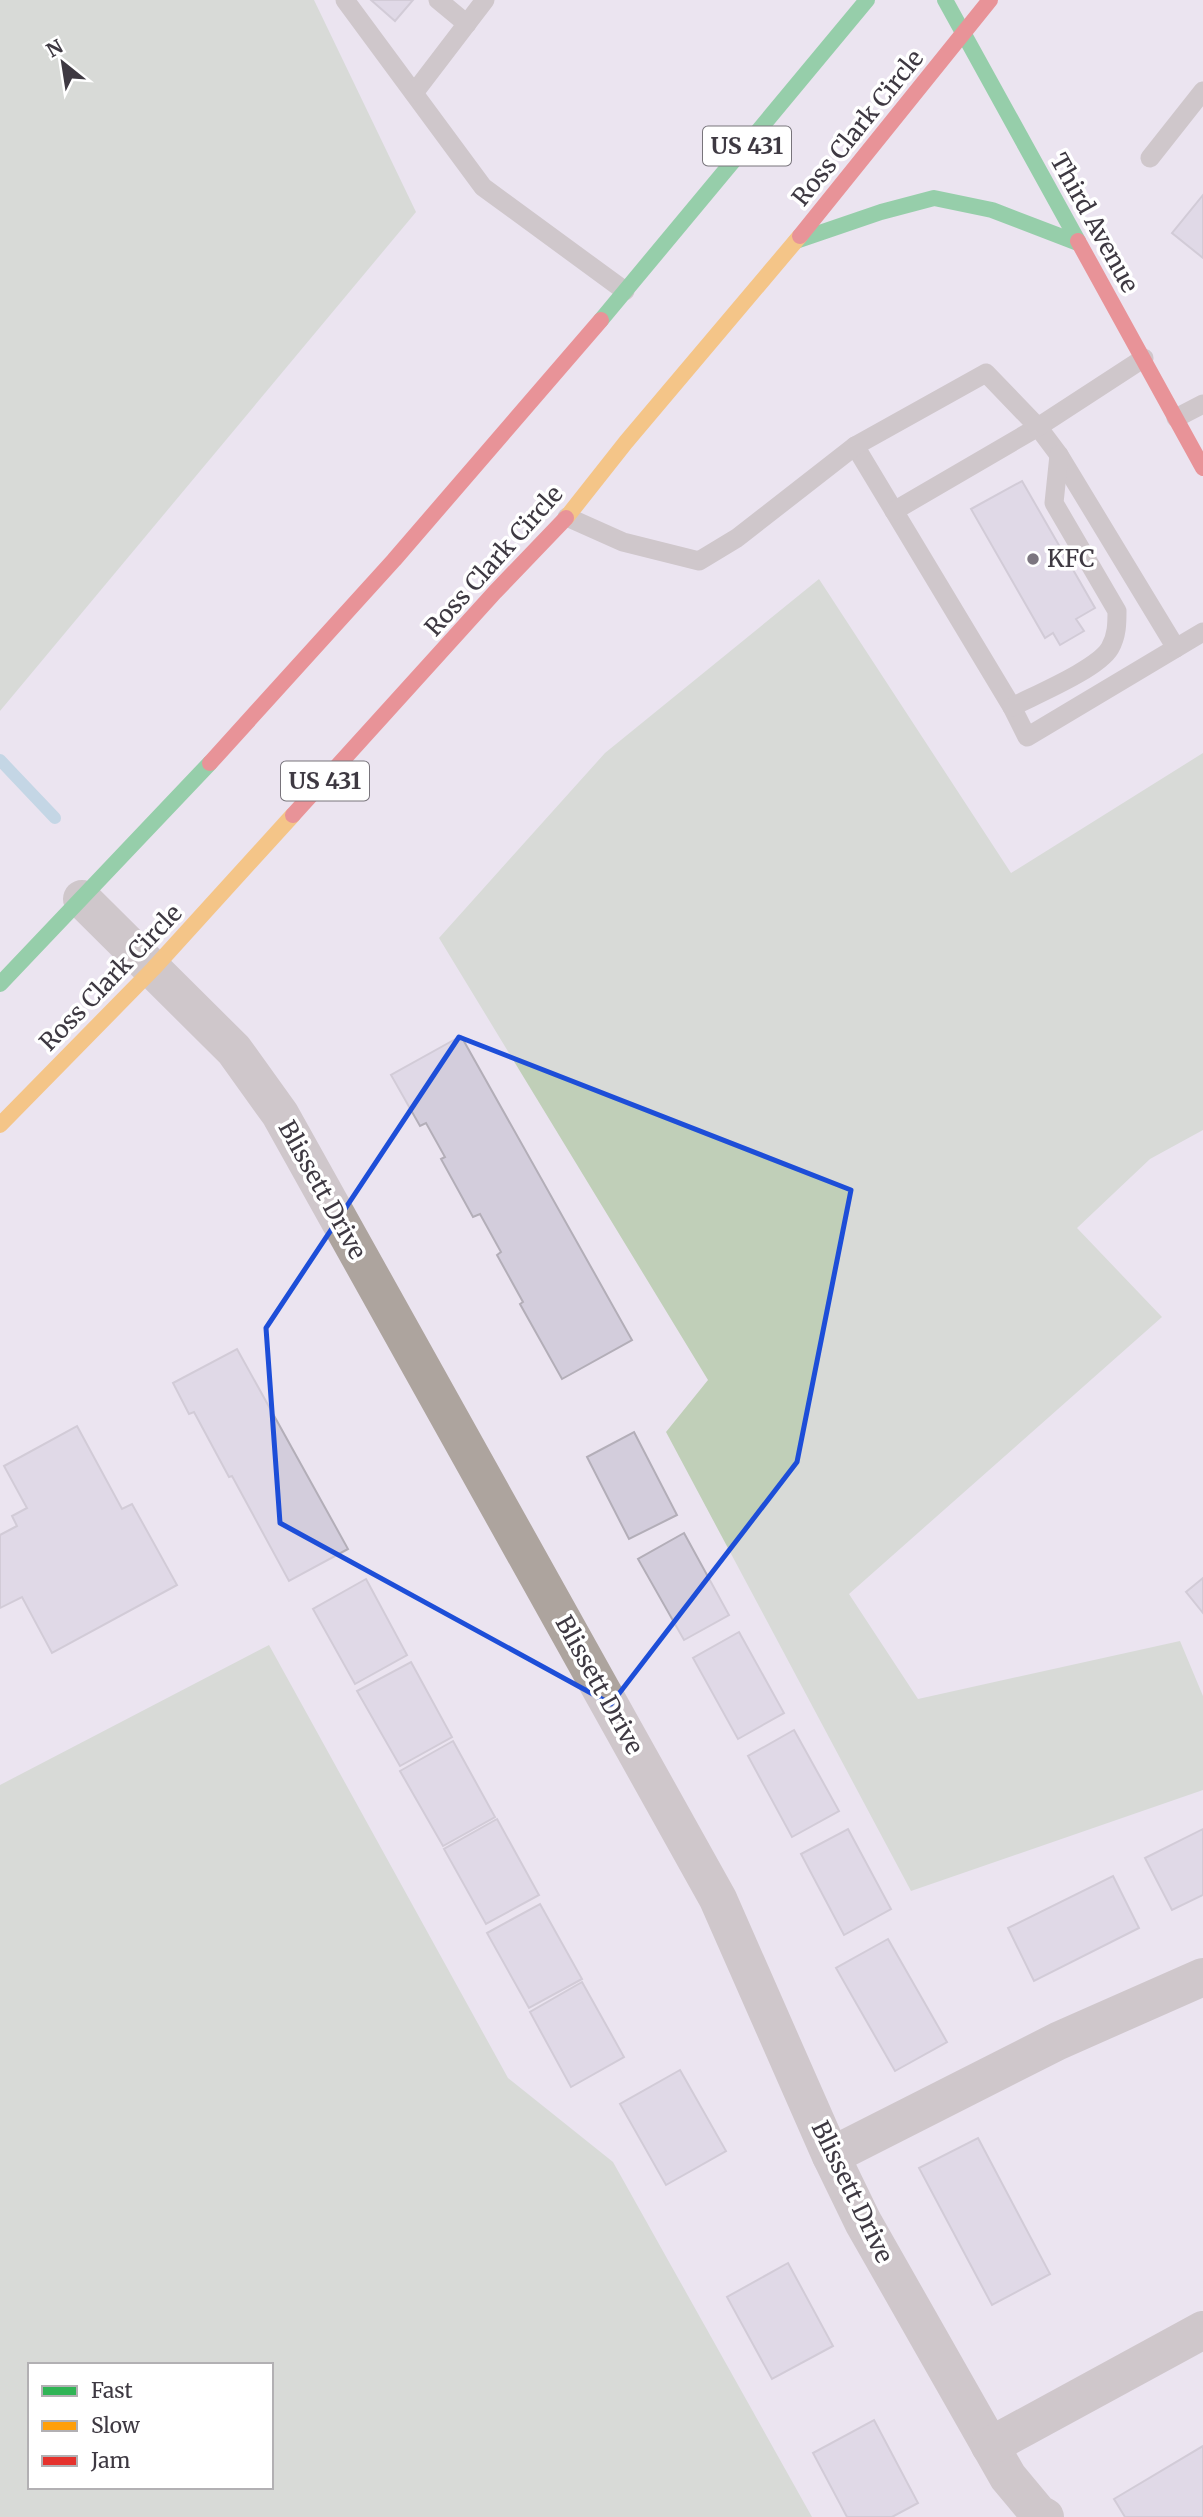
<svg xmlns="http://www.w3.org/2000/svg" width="1203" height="2517" viewBox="0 0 1203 2517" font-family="Merriweather,serif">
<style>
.forest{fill:#c0cfb8;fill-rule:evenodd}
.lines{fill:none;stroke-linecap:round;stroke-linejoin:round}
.stream{stroke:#95c6d7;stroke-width:12}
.building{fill:#d3cddc;stroke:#b3aeb8;stroke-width:2}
.lane{stroke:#ada49e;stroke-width:19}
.street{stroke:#ada49e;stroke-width:38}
.fast{stroke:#30b455;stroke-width:16}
.slow{stroke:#ff9f0a;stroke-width:16}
.jam{stroke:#e5322d;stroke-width:16}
.marked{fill:none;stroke:#1d4ed8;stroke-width:5;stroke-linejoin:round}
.poi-dot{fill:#7b757f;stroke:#fff;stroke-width:2.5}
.labels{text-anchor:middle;stroke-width:7;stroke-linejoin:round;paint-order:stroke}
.shield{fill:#fff;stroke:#78747b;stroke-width:2}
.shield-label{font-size:23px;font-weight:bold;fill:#3e3942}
.street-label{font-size:24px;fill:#3e3942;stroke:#fff}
.poi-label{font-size:24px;fill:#3e3942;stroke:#fff;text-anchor:start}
</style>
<rect width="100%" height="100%" fill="#ebe4f0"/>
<g class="forest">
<polygon points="0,0 314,0 416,212 0,711"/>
<polygon points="819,579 1011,873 1203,753 1203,1130 1150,1159 1077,1228 1162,1317 849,1594 918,1699 1180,1641 1203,1696 1203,1790 911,1891 666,1432 708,1380 439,938 605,753"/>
<path d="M269,1645L508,2078L613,2162L812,2517H0V1785ZM30,2365H271V2487H30Z"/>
</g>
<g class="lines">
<polyline class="stream" points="0,760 55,818"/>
</g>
<g class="building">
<polygon points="371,0 413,0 395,21"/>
<polygon points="1203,195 1203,258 1172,233"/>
<polygon points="1022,481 1095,608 1076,619 1084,631 1060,645 1053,633 1045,638 971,509"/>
<polygon points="461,1036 632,1340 562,1379 520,1304 523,1302 497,1255 501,1252 480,1214 473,1217 441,1159 445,1157 426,1123 420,1126 391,1075"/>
<polygon points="237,1349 348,1549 289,1581 232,1476 229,1477 194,1412 189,1414 173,1383"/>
<polygon points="77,1426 122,1509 132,1504 177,1585 52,1653 22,1597 0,1608 0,1535 17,1526 12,1516 27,1508 4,1466"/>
<polygon points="634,1432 677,1515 629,1539 587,1457"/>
<polygon points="684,1533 729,1615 684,1640 638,1559"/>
<polygon points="1203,1578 1203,1613 1186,1592"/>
<polygon points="366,1579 407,1655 355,1684 313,1609"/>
<polygon points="739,1632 784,1713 738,1739 693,1658"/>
<polygon points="411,1662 452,1737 400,1766 357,1691"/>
<polygon points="794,1730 839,1811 792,1837 748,1756"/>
<polygon points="453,1741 495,1817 443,1846 400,1771"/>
<polygon points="497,1819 539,1895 486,1924 444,1849"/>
<polygon points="848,1829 891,1909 844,1935 801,1854"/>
<polygon points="1203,1829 1203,1895 1172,1910 1145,1858"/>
<polygon points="1113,1876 1139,1928 1034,1981 1008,1928"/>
<polygon points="540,1904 582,1979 529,2008 487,1933"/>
<polygon points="888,1939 947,2042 895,2071 836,1968"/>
<polygon points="582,1982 624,2057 571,2087 530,2012"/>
<polygon points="680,2070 726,2151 666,2185 620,2104"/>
<polygon points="978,2138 1050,2274 992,2305 919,2168"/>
<polygon points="788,2263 833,2346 772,2379 727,2297"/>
<polygon points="874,2420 918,2503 892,2517 847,2517 813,2453"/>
<polygon points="1203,2446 1203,2517 1125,2517 1114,2499"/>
</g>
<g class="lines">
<g class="lane">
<polyline points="345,0 483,187 625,291"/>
<polyline points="438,0 467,24"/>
<polyline points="414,93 485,0"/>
<polyline points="1150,158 1203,91"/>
<polyline points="1176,418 1203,404"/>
<polyline points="855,446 1012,707 1027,737 1176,648"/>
<polyline points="894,511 1038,427 1059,455 1176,648 1203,632"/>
<polyline points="567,517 623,542 699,561 737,538 855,446 986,373 1038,427 1144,358"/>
<path d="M1012,707C1035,695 1098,669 1110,648C1117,636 1117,623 1117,611L1054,503L1059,455"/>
</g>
<g class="street">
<polyline points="82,899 234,1050 280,1114 718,1899 831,2156 863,2222 1008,2477 1038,2513 1045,2517"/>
<polyline points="831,2156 1058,2041 1203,1977"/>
<polyline points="990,2446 1203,2330"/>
</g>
<g class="fast">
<polyline points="945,0 1078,241"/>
<polyline points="796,241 881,212 934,198 992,210 1078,243"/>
<polyline points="601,320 867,0"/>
<polyline points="0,984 210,763"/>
</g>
<g class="slow">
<polyline points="566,518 626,442 800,236"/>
<polyline points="0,1125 153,969 293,815"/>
</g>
<g class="jam">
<polyline points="800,236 990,0"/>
<polyline points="1078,241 1203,468"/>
<polyline points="210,763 394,560 601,320"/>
<polyline points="293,815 495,592 566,518"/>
</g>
</g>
<path d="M0 0H1203V2517H0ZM459,1037L851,1190L797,1462L611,1704L280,1523L266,1328Z" fill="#ebe4f0" fill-opacity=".55" fill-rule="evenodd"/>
<path class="marked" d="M459,1037L851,1190L797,1462L611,1704L280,1523L266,1328Z"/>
<circle class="poi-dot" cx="1033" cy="559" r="7"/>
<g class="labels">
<g class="shield">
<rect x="703" y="126.5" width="88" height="39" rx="5"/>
<rect x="281" y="761.5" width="88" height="39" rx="5"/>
</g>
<g class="shield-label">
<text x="747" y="154">US 431</text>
<text x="325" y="789">US 431</text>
</g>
<g class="street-label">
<text transform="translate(858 128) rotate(-51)" y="8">Ross Clark Circle</text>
<text transform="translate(1094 223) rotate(61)" y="8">Third Avenue</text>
<text transform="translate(494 561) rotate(-48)" y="8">Ross Clark Circle</text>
<text transform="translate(111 978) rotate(-46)" y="8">Ross Clark Circle</text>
<text transform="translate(322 1190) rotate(61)" y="8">Blissett Drive</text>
<text transform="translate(599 1685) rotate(61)" y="8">Blissett Drive</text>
<text transform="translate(852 2192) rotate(64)" y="8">Blissett Drive</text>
</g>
<g class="poi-label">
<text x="1047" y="567">KFC</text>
</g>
</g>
<rect x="28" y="2363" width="245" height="126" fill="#ffffff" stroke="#b2b0b3" stroke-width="2"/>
<rect x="42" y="2386" width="35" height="10" fill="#30b455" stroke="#b2b0b3" stroke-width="2"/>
<text x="91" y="2398" font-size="21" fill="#3e3942">Fast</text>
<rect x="42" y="2421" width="35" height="10" fill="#ff9f0a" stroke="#b2b0b3" stroke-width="2"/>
<text x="91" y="2433" font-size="21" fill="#3e3942">Slow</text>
<rect x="42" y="2456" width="35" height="10" fill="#e5322d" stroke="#b2b0b3" stroke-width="2"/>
<text x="91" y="2468" font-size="21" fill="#3e3942">Jam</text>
<g transform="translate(63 63) rotate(330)" stroke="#ffffff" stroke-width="5" paint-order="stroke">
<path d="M0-5L12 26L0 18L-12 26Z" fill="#3e3942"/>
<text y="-10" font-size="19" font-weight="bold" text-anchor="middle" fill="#3e3942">N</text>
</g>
</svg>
